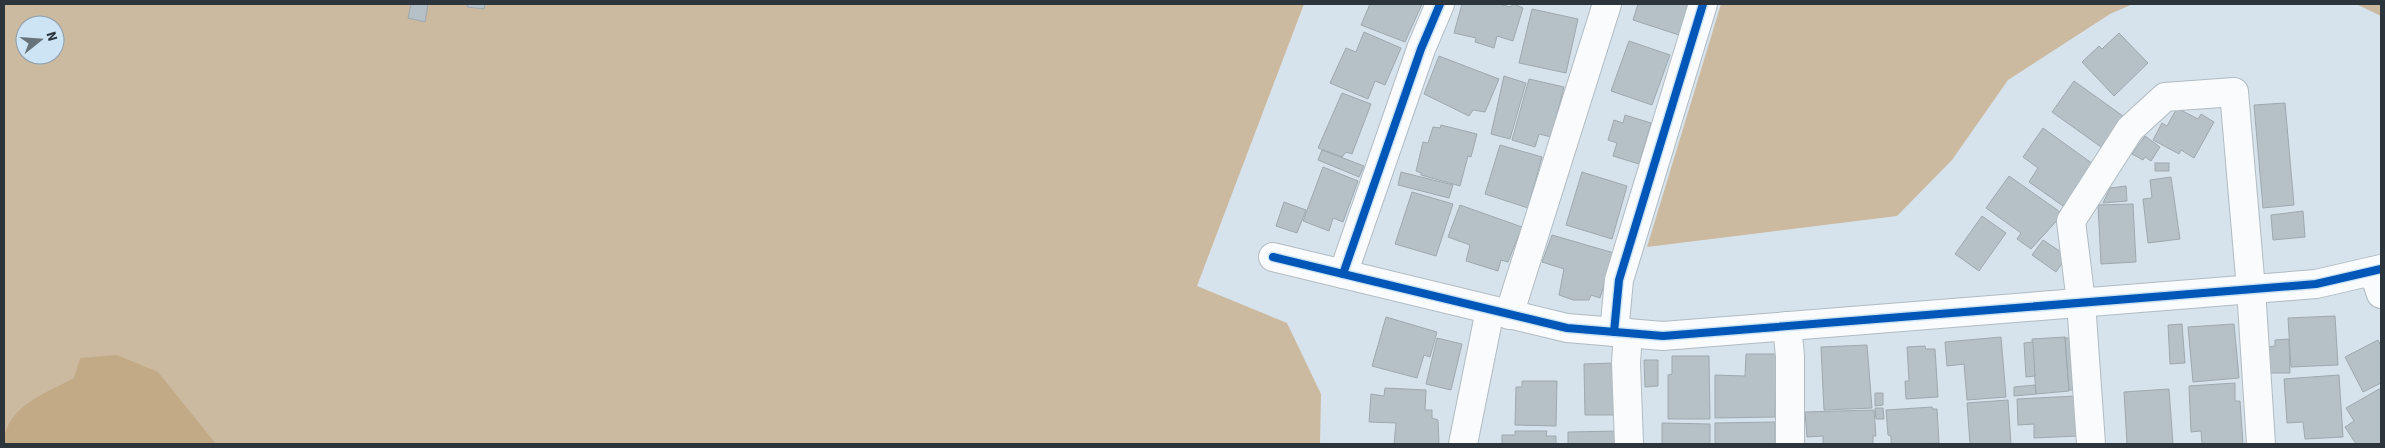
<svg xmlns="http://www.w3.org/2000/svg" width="2385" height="448" viewBox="0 0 2385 448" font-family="'Source Sans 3',sans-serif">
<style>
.forest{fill:#ccbaa0;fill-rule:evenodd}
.water{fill:#c3aa86}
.building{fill:#b6c0c7;stroke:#9ea8ae}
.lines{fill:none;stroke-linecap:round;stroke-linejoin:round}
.minor-casing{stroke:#b1bbc2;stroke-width:30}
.minor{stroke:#f9fbfc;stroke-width:28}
.cycleway-casing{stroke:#cde4f5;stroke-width:11}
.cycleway{stroke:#0057b8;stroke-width:8}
</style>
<rect width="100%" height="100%" fill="#d6e3ec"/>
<g class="forest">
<path d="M4,4H1304L1197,286L1287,323L1321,394L1320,444H4ZM25,25H55V55H25Z"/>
<polygon points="1721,4 2133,4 2110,14 2008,80 1952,160 1897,216 1647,247"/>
<polygon points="2356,4 2381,4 2381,16"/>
</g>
<path class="water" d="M117,355L158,372L216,444H4C4,407 46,393 74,378L80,358Z"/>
<g class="building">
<polygon points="411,4 428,4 425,22 408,18"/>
<polygon points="468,4 485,4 484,9 467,7"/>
<polygon points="1370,4 1422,4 1405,42 1361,25"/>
<polygon points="1462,4 1499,4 1510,7 1514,4 1523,8 1513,41 1497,36 1494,48 1475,42 1476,38 1454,33"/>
<polygon points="1638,4 1688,4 1679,35 1633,20"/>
<polygon points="1532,9 1578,19 1566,73 1519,63"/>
<polygon points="1364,32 1401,48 1385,85 1375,81 1368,99 1330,83 1346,48 1356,52"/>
<polygon points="2119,33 2148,63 2114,96 2082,62 2099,46 2102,49"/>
<polygon points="1629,41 1670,55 1652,105 1611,91"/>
<polygon points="1439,56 1499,79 1485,112 1473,110 1469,116 1424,94"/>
<polygon points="1504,76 1526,83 1510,139 1491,134"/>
<polygon points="1529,79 1564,87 1551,137 1539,134 1535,147 1512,140"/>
<polygon points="2074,81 2123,116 2101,147 2052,112"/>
<polygon points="1342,93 1371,104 1352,154 1346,152 1342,157 1318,148"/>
<polygon points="2285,103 2294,205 2263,208 2254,105"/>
<polygon points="2177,108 2198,119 2201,114 2214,122 2194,158 2181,150 2179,154 2153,140 2162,123 2167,126"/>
<polygon points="1625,115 1651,123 1639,164 1613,156 1617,143 1608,140 1614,120 1623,123"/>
<polygon points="1441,125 1477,134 1471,157 1468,156 1460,186 1421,175 1421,173 1416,171 1423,142 1428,143 1433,127 1440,128"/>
<polygon points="2043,128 2093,164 2063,206 2029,182 2038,168 2023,157"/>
<polygon points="2145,136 2160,147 2151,161 2145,157 2143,160 2132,154"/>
<polygon points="1500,145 1542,157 1528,208 1485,194"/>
<polygon points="1322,150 1364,166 1359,177 1318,160"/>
<rect x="2155" y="163" width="14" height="8"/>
<polygon points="1323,167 1358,181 1343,222 1333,218 1329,231 1303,221"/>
<polygon points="1401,172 1453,185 1449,198 1398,185"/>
<polygon points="1582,172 1627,186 1612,239 1566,225"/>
<polygon points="2009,176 2063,214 2031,249 2017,239 2021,233 1986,208"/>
<polygon points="2171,177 2180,239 2148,243 2143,199 2152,198 2150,180"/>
<polygon points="2126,186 2127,201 2103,203 2110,188"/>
<polygon points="1412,192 1453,204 1436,256 1395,244"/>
<polygon points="1284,202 1306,210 1297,233 1276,226"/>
<polygon points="2133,204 2136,262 2101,264 2098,205"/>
<polygon points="1460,205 1522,227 1508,262 1501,260 1498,271 1466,261 1470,245 1448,237"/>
<polygon points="2303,211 2305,237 2273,240 2271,215"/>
<polygon points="1982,216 2006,233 1979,271 1955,254"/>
<polygon points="1552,235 1614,253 1600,298 1591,295 1589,300 1573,300 1559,295 1564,269 1542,262"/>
<polygon points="2043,240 2067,256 2056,272 2032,255"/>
<polygon points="2335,316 2338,365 2291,367 2288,318"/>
<polygon points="1386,317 1437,332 1430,357 1424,355 1417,378 1372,366"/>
<polygon points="2182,324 2185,363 2170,364 2168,325"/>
<polygon points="2234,324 2239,378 2193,382 2188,327"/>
<polygon points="2001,337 2006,397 1967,400 1964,364 1947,366 1945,342"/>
<polygon points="2065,337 2069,391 2036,394 2032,339"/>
<polygon points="1437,338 1462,344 1451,390 1426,384"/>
<polygon points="2065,338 2073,338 2076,390 2069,390"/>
<polygon points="2289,339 2290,373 2269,373 2268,347 2275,346 2275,340"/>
<polygon points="2378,340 2381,346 2381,383 2363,392 2345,357"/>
<polygon points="2033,342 2035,376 2026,377 2024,343"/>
<polygon points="1867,345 1872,408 1824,410 1821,347"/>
<polygon points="1925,346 1926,349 1935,349 1938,397 1906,399 1905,381 1909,381 1907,347"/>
<polygon points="1746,354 1776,354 1775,417 1715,418 1715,375 1745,376"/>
<polygon points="1672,356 1709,356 1710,419 1668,419 1668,375 1672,374"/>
<polygon points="1644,360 1658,360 1658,386 1645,387"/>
<polygon points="1616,363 1617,415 1585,415 1584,364"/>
<polygon points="2339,375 2343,437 2305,439 2303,422 2287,423 2284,379"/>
<polygon points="1522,381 1557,381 1556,426 1515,425 1516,387 1522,387"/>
<polygon points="2235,383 2235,401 2240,401 2243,444 2202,444 2201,431 2191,432 2189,386"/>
<polygon points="2035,385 2036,394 2014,396 2014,387"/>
<polygon points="1385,388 1426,390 1425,410 1432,410 1432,418 1438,420 1439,444 1394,444 1396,423 1369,422 1371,394 1384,396"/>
<polygon points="2381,388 2381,444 2356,444 2345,427 2354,421 2346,408"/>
<polygon points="2169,389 2173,444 2127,444 2124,392"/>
<polygon points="1875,393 1883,393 1883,405 1875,406"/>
<polygon points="2076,396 2078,436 2034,438 2034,424 2018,425 2017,399"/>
<polygon points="2008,400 2011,444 1970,444 1967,403"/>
<polygon points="1932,407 1933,409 1937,409 1939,443 1891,444 1891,436 1888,435 1886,410"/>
<polygon points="1875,408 1883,408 1884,419 1876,419"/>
<polygon points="1874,410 1876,436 1873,436 1873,444 1823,444 1823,436 1807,437 1805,412"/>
<polygon points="1775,422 1775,444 1715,444 1715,423"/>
<polygon points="1662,423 1710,424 1710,444 1662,444"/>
<polygon points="1515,431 1547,431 1546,436 1556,436 1556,444 1502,444 1502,435 1515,435"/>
<polygon points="1619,431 1619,444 1568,444 1568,432"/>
</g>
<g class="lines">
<g class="minor-casing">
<g id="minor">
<polyline points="1273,257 1567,328 1663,336 2316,284 2381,269"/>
<polyline points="2373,271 2381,294"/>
<polyline points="1343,274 1421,49 1440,4"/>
<polyline points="1509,315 1607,4"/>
<polyline points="1787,326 1790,356 1790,444"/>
<polyline points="1614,332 1619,280 1703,4"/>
<polyline points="1628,333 1626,363 1629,444"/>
<polyline points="1463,444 1490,310"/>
<polyline points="2091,444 2081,302 2071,221 2130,129 2165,97 2234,92 2251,289 2261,444"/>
</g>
</g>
<use href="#minor" class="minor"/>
<g class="cycleway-casing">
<g id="cycleway">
<polyline points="1273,257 1567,328 1663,336 2316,284 2381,269"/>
<polyline points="1343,274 1421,49 1440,4"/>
<polyline points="1614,332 1619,280 1703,4"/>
</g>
</g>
<use href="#cycleway" class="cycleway"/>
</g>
<rect width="2385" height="448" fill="none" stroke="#2c353b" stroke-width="10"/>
<g transform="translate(40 40) rotate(73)"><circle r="24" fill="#cde4f5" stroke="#8d9eab"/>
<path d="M0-4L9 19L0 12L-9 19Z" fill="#687279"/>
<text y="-8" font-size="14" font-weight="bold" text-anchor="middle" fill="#2c353b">N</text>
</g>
</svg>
